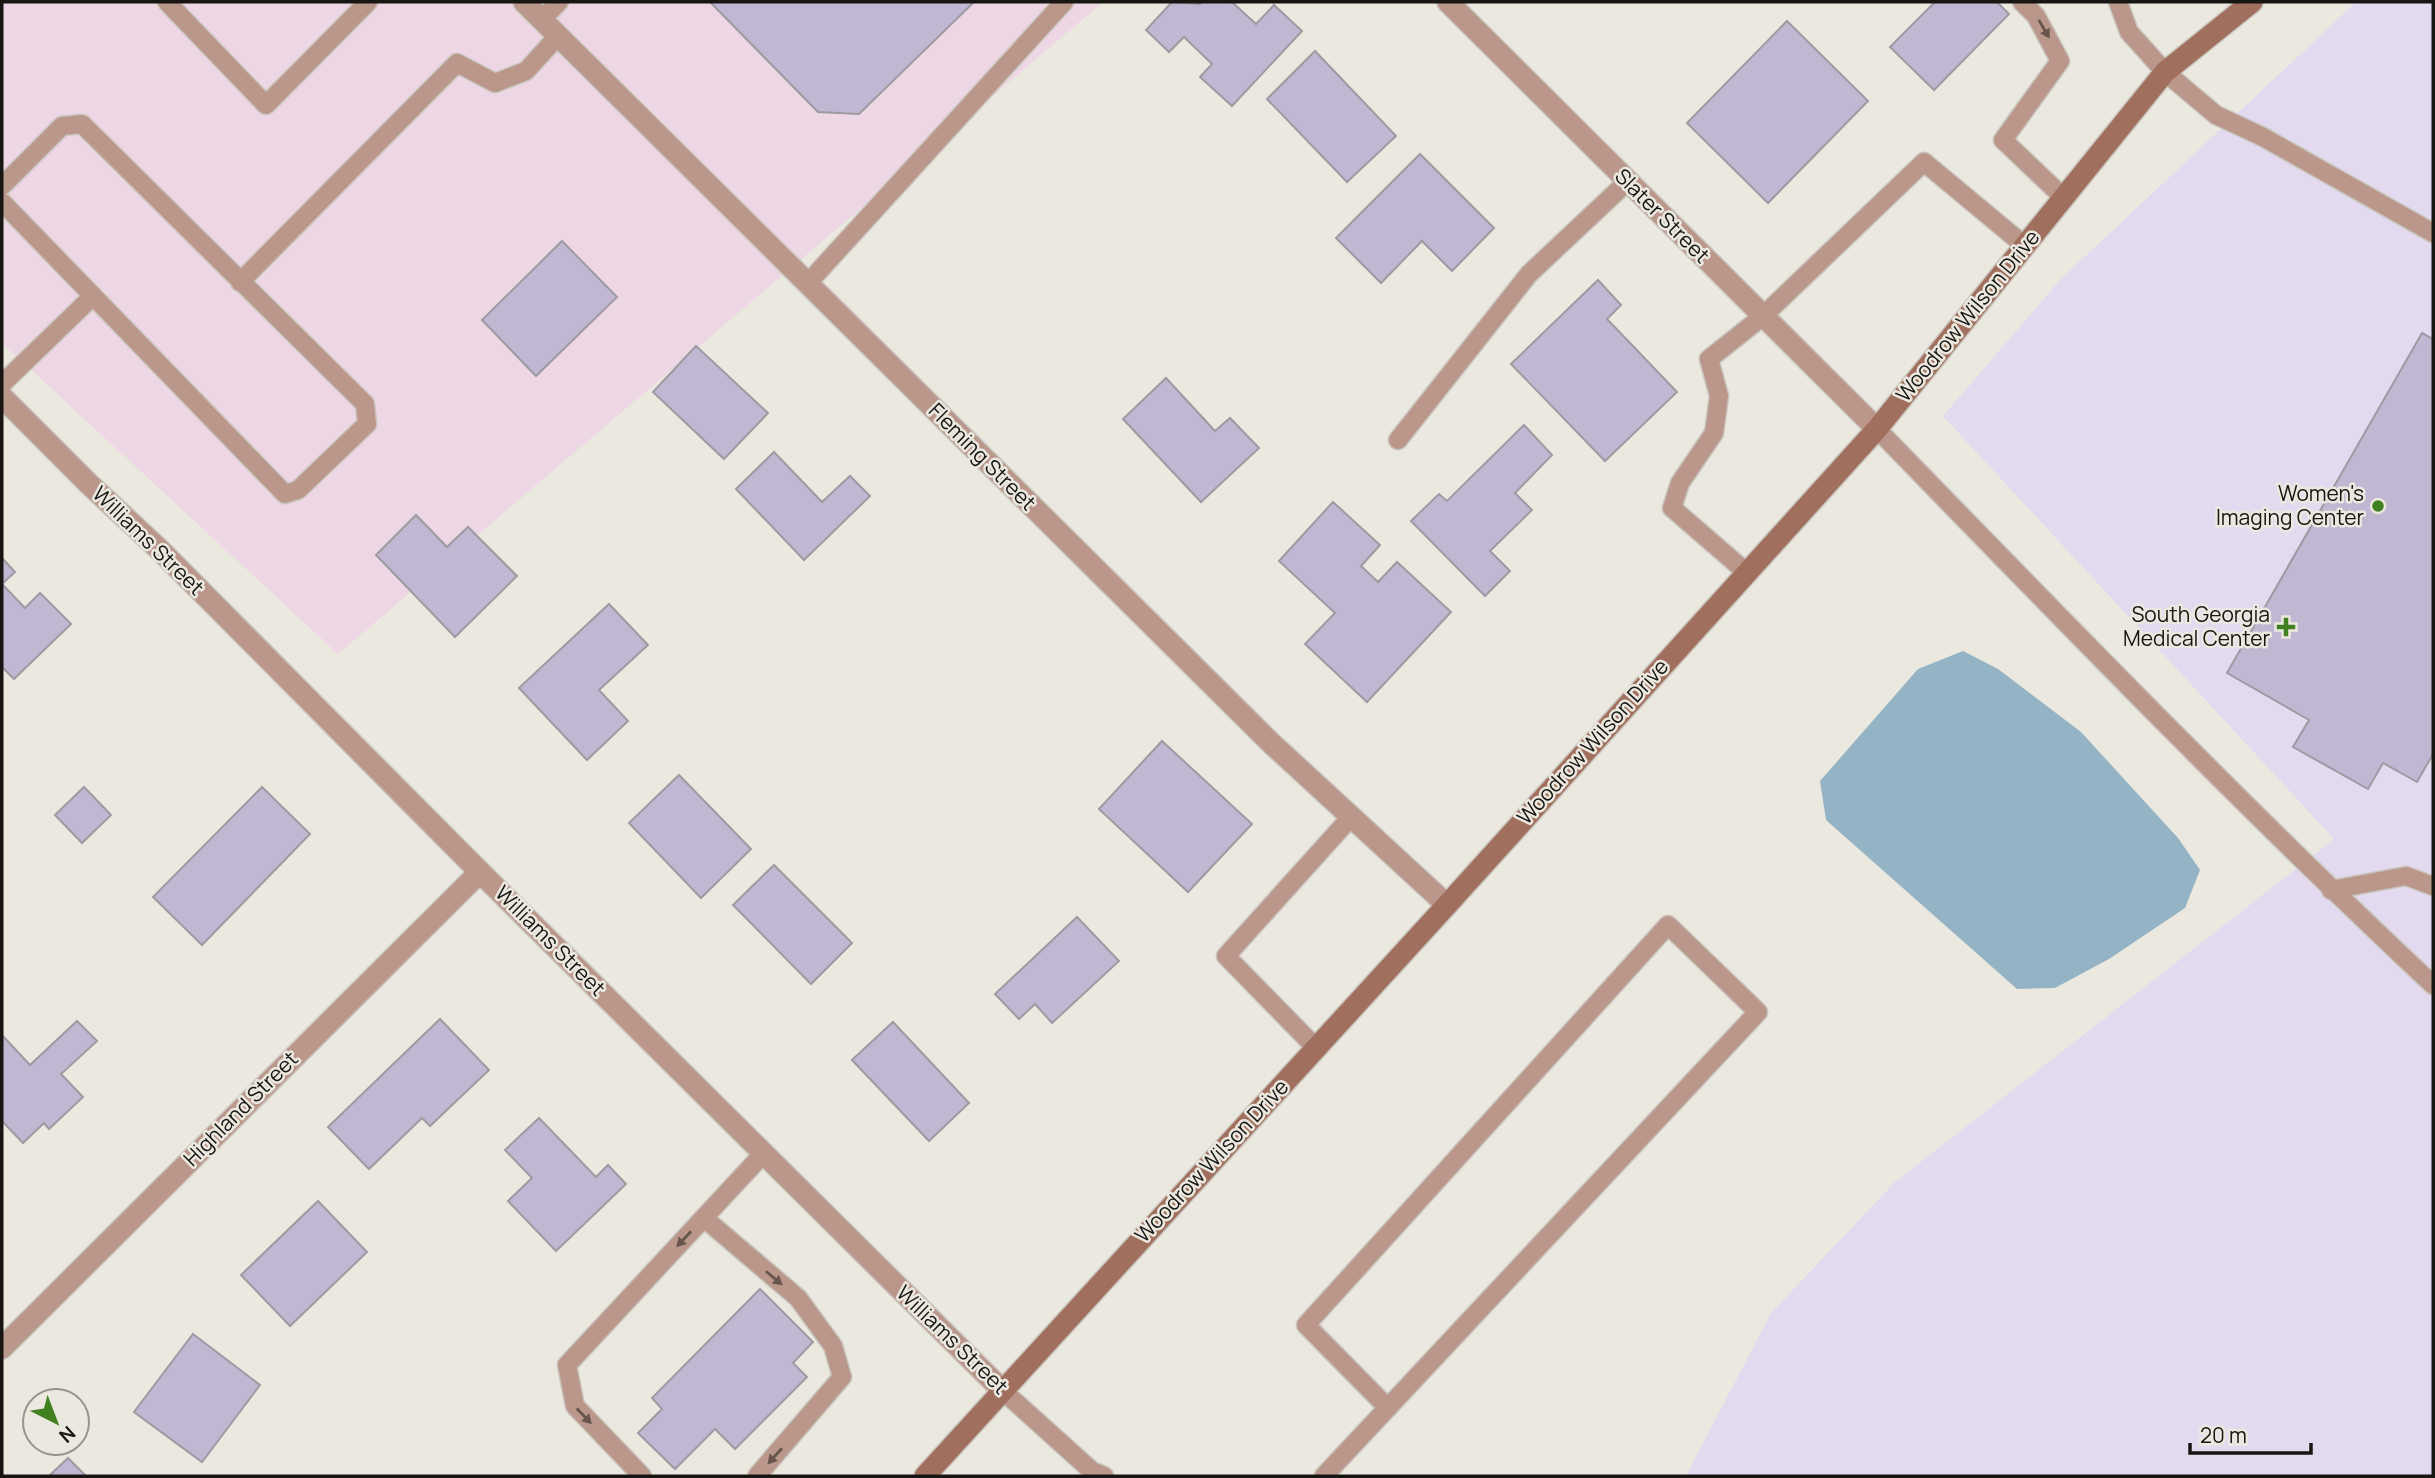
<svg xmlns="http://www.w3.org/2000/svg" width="2435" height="1478" viewBox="0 0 2435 1478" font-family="Manrope,sans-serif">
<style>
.commercial{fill:#eed7e4}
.medical{fill:#e3daef}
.water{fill:#94b3c4}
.building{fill:#c2b7d3;stroke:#9d9aa1;stroke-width:2}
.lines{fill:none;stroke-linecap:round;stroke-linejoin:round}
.lane-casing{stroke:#c9c6bf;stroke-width:21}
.street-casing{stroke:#c9c6bf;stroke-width:24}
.secondary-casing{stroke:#c9c6bf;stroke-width:24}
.lane{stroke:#ba978a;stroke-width:18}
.street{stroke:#ba978a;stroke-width:21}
.secondary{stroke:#a16f5d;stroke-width:21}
.oneway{fill:#68564e}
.poi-dot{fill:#408020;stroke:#ebe8e0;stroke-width:2.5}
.labels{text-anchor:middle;stroke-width:5;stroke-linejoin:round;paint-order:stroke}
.street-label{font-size:21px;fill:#171613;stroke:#ebe8e0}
.poi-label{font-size:21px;fill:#171613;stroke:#ebe8e0;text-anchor:end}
</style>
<rect width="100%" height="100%" fill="#ebe8e0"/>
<polygon class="commercial" points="2,2 1103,2 338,654 2,343"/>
<polygon class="medical" points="2356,2 2433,2 2433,1476 1686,1476 1771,1313 1895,1182 2334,839 1943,416 2061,279"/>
<polygon class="water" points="1963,651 1998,669 2081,732 2178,838 2200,870 2185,908 2109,959 2055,988 2017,989 1826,820 1820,781 1918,669"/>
<g class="building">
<polygon points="710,2 974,2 859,114 818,112"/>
<polygon points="1172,2 1200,4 1202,2 1232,2 1256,24 1274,5 1302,31 1232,106 1200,77 1212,64 1184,37 1169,52 1146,30"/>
<polygon points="1935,2 1997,2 2009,14 1934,90 1890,47"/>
<polygon points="1787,21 1868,101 1768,203 1687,123"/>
<polygon points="1315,51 1396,136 1347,182 1267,99"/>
<polygon points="1420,154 1494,228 1452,271 1422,241 1381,283 1336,238"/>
<polygon points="562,241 617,297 536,376 482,320"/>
<polygon points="1598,280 1621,305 1607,319 1677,392 1605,461 1511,364"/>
<polygon points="2422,333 2433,339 2433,754 2417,782 2383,763 2368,789 2293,747 2309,720 2227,673"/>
<polygon points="696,346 768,413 724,459 653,392"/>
<polygon points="1166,378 1215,431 1230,418 1259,448 1201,502 1123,419"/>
<polygon points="1524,425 1552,455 1515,493 1532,510 1490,551 1510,571 1485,596 1411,521 1439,494 1447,501"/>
<polygon points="774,452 822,502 850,476 870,496 804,560 736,489"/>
<polygon points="1333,502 1380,545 1361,566 1378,582 1397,562 1451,612 1367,702 1305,644 1335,613 1279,561"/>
<polygon points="416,515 447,547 468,527 517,576 455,637 376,555"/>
<polygon points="2,558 15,572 2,584 25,608 40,593 71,624 14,679 2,667"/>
<polygon points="609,604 648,645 599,690 628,721 587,760 519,688"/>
<polygon points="1162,741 1252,824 1188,892 1099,809"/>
<polygon points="679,775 751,849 701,898 629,823"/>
<polygon points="84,787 111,815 82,843 55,815"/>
<polygon points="262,787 310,834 202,945 153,897"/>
<polygon points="774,865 852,943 811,984 733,905"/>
<polygon points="1077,917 1119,961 1052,1023 1035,1004 1019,1019 995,994"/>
<polygon points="440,1019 489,1070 430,1126 422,1118 369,1169 328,1127"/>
<polygon points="77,1021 97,1041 61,1074 83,1097 49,1129 44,1123 23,1143 2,1121 2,1035 30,1065"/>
<polygon points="893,1022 969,1103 929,1141 852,1060"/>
<polygon points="539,1118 596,1177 608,1165 626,1184 556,1251 508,1201 532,1178 505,1150"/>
<polygon points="318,1201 367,1252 290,1326 241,1275"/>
<polygon points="760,1289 813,1342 793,1363 807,1377 735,1449 715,1429 675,1469 638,1433 662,1409 652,1398"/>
<polygon points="193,1334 260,1385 202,1462 134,1412"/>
<polygon points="68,1458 86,1476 49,1476"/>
</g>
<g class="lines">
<g class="lane-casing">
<g id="lane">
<polyline points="167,2 266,105 368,2"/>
<polyline points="2022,2 2036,16 2060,61 2003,140 2063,197"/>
<polyline points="2118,2 2129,32 2165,72 2216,115 2263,137 2433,233"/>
<polyline points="542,19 559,2"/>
<polyline points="2,186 62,126 82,124 365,404 367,424 298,490 285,494 2,202"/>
<polyline points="240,282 457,63 495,83 526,71 558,36"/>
<polyline points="808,283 1064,2"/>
<polyline points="2,384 93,296"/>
<path d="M1877,429C2060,617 2242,806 2433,985"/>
<polyline points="1398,440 1529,274 1628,181"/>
<polyline points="1746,572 1672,508 1680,483 1714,433 1719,396 1709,359 1763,316 1924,162 2025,246"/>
<polyline points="2331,890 2406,876 2433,886"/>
<polyline points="1316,1048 1226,956 1351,817"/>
<polyline points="704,1218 798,1298 833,1346 842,1377 757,1476"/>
<polyline points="1002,1390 1092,1471 1104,1476"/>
<polyline points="642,1476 575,1406 567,1365 764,1153"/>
<polyline points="1324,1476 1758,1012 1668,925 1306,1325 1388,1408"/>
</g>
</g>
<g class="street-casing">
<g id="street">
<polyline points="524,2 1270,742 1447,905"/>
<polyline points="1448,2 1877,429"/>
<polyline points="2,397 89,484 160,550 480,872 1002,1390"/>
<polyline points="2,1348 480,872"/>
</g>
</g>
<g class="secondary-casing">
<polyline id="secondary" points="925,1476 1447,905 1877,429 2165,72 2252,2"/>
</g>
<use href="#lane" class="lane"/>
<use href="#street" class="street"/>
<use href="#secondary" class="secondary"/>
</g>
<defs><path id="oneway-solid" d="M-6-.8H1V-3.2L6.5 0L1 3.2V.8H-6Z" transform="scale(1.75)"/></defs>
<g class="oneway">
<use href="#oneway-solid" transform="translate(2044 29) rotate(60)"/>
<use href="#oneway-solid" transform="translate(684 1239) rotate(133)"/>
<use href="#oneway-solid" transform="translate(774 1278) rotate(40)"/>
<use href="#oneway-solid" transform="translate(584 1416) rotate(46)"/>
<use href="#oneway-solid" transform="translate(775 1456) rotate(132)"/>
</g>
<g class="poi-dot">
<circle cx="2378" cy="506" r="7"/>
<path d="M2282.5 616.5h7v7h7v7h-7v7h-7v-7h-7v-7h7z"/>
</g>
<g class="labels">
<g class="street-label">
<text transform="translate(1662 216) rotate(45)" y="7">Slater Street</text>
<text transform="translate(1968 316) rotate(-51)" y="7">Woodrow Wilson Drive</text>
<text transform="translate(982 457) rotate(45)" y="7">Fleming Street</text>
<text transform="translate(148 541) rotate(44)" y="7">Williams Street</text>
<text transform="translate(1593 742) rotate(-48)" y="7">Woodrow Wilson Drive</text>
<text transform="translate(550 941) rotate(45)" y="7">Williams Street</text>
<text transform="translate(241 1109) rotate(-45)" y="7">Highland Street</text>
<text transform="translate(1212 1161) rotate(-47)" y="7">Woodrow Wilson Drive</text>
<text transform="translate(952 1340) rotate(44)" y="7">Williams Street</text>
</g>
<g class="poi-label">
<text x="2364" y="501">Women's<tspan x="2364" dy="24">Imaging Center</tspan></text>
<text x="2270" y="622">South Georgia<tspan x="2270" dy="24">Medical Center</tspan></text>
</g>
</g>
<rect width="2435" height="1478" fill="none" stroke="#171613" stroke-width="7"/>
<g transform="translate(56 1422) rotate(138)"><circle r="33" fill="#ebe8e0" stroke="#96948e" stroke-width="2"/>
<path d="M0-5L12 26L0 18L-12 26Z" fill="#408020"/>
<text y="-10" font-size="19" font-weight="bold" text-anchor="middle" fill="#171613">N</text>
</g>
<path d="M2190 1443v10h121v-10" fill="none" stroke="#171613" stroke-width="3.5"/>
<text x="2200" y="1443" font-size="21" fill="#171613" stroke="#ebe8e0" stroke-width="5" paint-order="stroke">20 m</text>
</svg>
